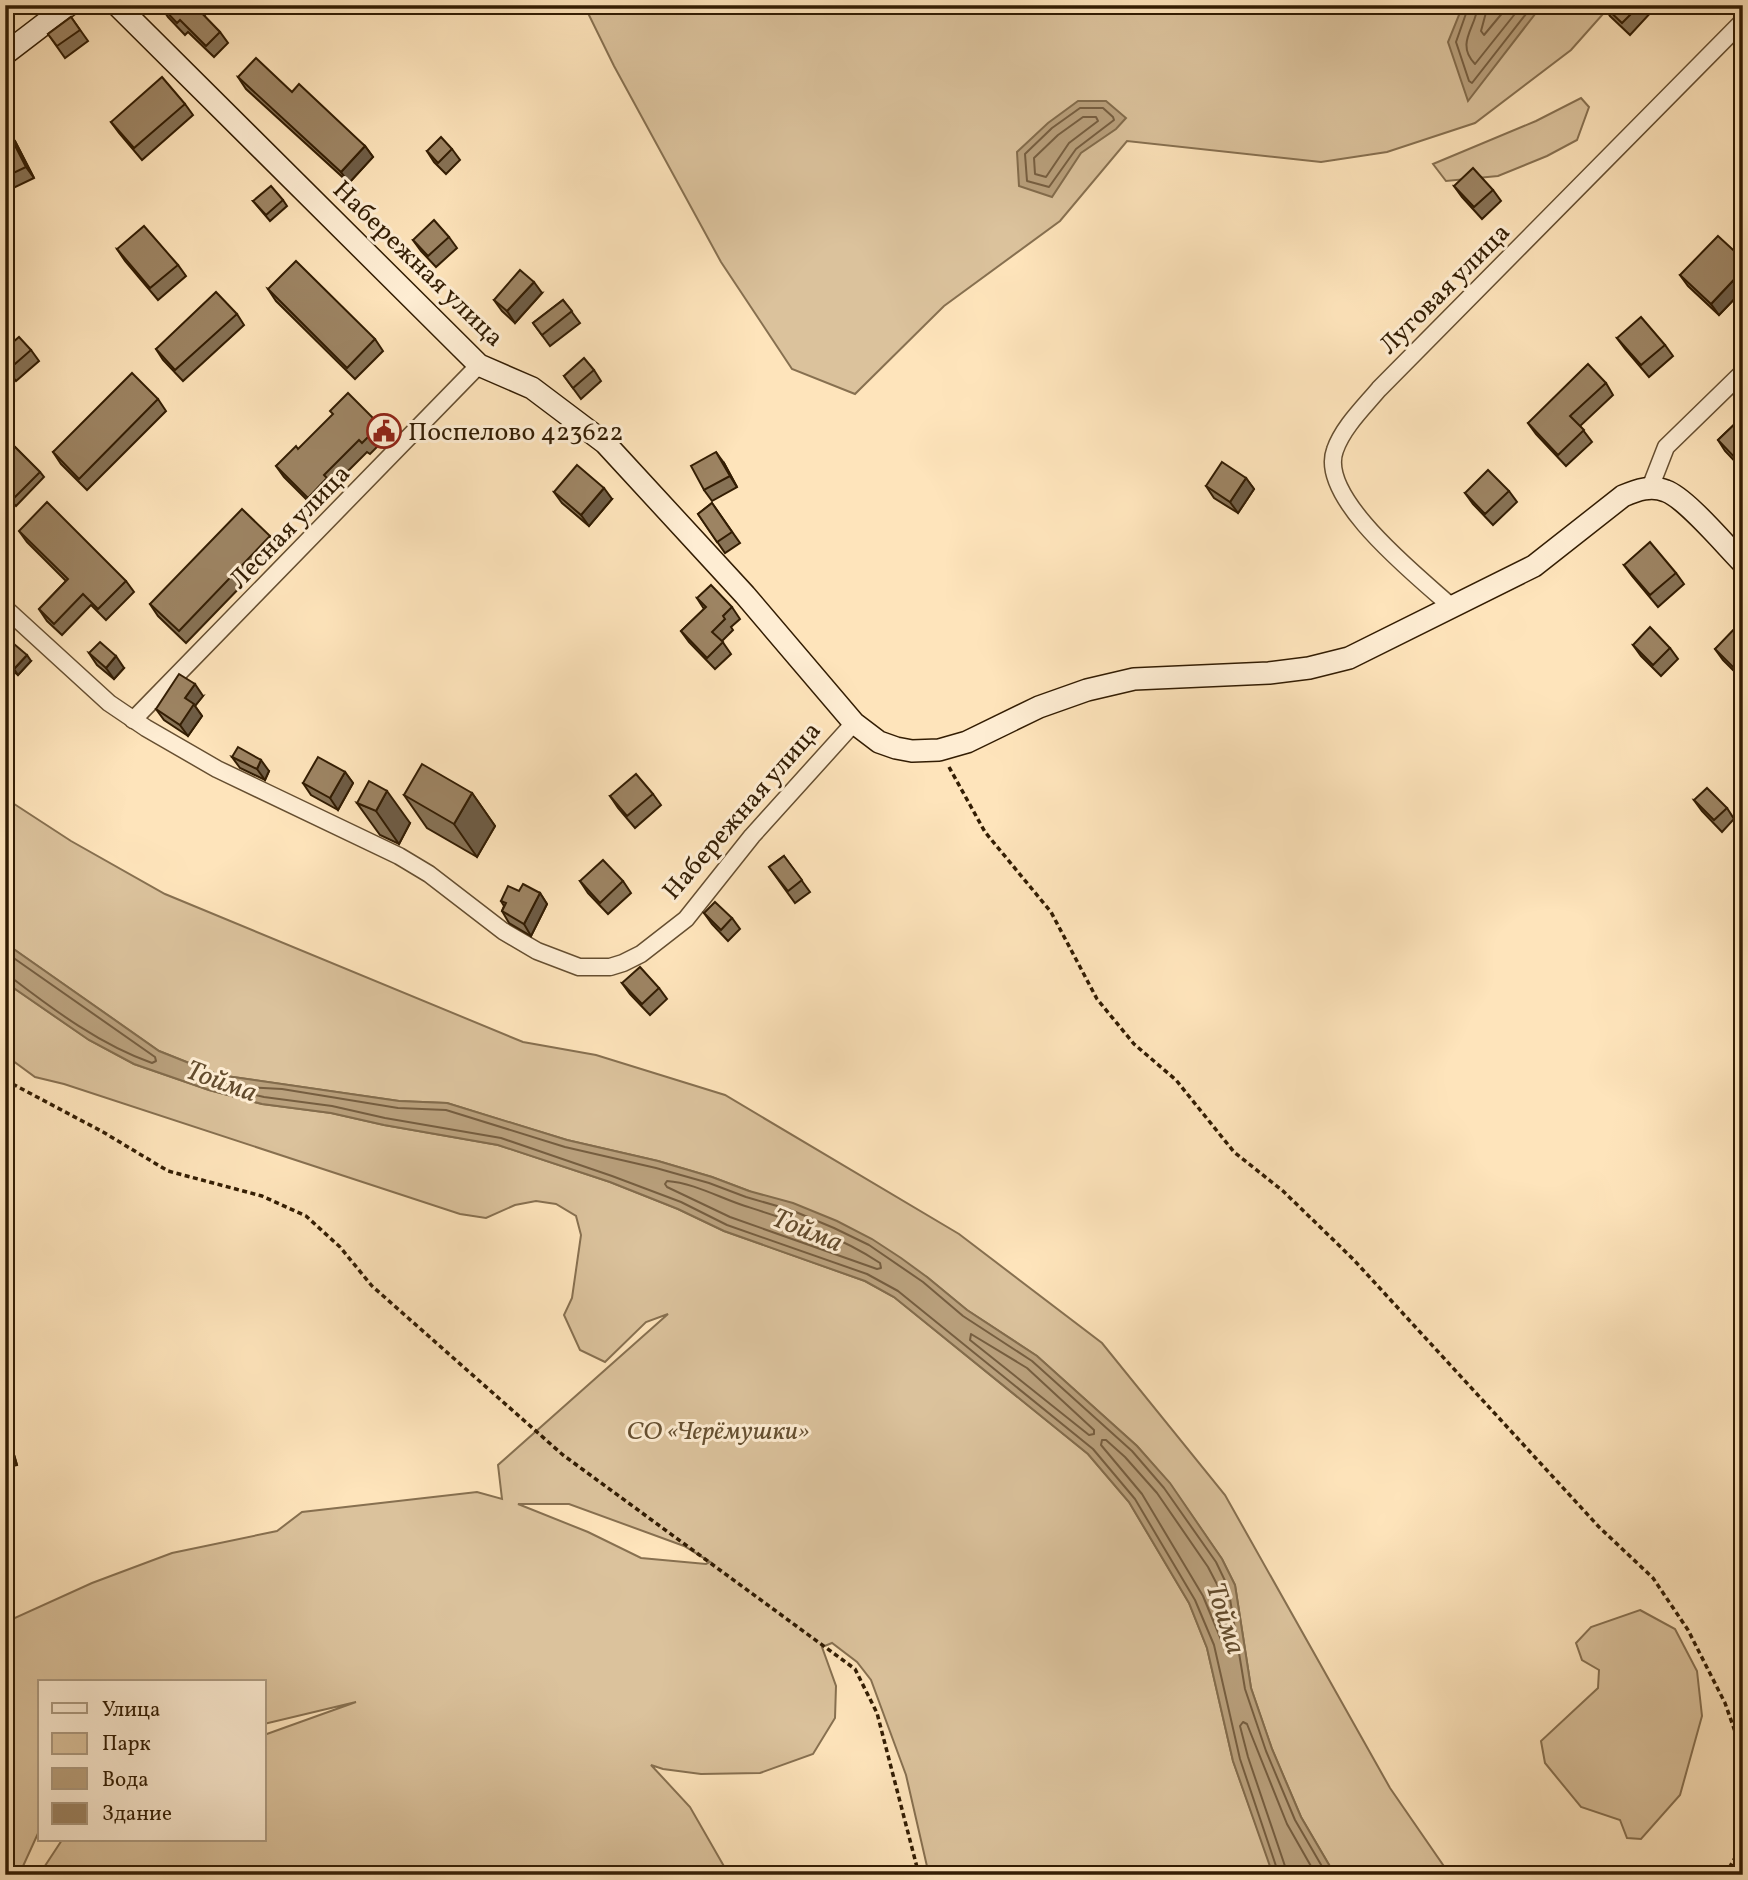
<svg xmlns="http://www.w3.org/2000/svg" width="1748" height="1880" viewBox="0 0 1748 1880" font-family="Vollkorn,serif">
<style>
.green{fill:#dbc29c;stroke:#877050;stroke-width:2;fill-rule:evenodd}
.water{fill:#b9a07c;stroke:#836c4c;stroke-width:2}
.lines{fill:none;stroke-linecap:round;stroke-linejoin:round}
.shore{stroke:#765e40;stroke-width:2}
.street-casing{stroke:#664f31;stroke-width:19}
.secondary-casing{stroke:#331d03;stroke-width:24}
.path{stroke:#331d03;stroke-width:3.5;stroke-dasharray:5 3.5;stroke-linecap:butt}
.street{stroke:#feedd3;stroke-width:16}
.secondary{stroke:#feedd3;stroke-width:21}
.wall{fill:#877255;stroke:#331d03;stroke-width:2}
.shaded-wall{fill:#6e5c45;stroke:#331d03;stroke-width:2}
.building{fill:#9d8463;stroke:#331d03;stroke-width:2}
.labels{text-anchor:middle;stroke-width:6;stroke-linejoin:round;paint-order:stroke}
.street-label{font-size:26px;fill:#331d03;stroke:#feedd3}
.poi-label{font-size:26px;fill:#331d03;stroke:#feedd3;text-anchor:start}
.park-label{font-size:26px;font-style:italic;fill:#654f31;stroke:#feedd3}
.water-label{font-size:28px;font-style:italic;fill:#624b2d;stroke:#feedd3}
</style>
<rect width="100%" height="100%" fill="#fee4bb"/>
<filter id="stains"><feTurbulence type="fractalNoise" baseFrequency=".00286" numOctaves="4"/><feColorMatrix values="0 0 0 0 .2 0 0 0 0 .09 0 0 0 0 .02 0 0 0 .5 -.17"/></filter>
<radialGradient id="worn" r=".72"><stop offset=".6" stop-color="#630" stop-opacity="0"/><stop offset="1" stop-color="#630" stop-opacity=".3"/></radialGradient>
<g class="green">
<polygon points="584,5 1611,5 1571,50 1475,123 1387,152 1321,162 1127,141 1060,221 944,306 855,394 792,369 721,262 614,66"/>
<polygon points="1581,98 1589,107 1577,140 1547,156 1498,176 1446,181 1433,164 1536,121"/>
<polygon points="5,798 71,841 165,894 523,1042 596,1055 725,1095 959,1234 1102,1343 1225,1495 1390,1788 1450,1875 1335,1875 1301,1817 1272,1749 1251,1688 1235,1585 1222,1559 1170,1484 1137,1446 1037,1356 967,1310 927,1277 749,1191 712,1177 658,1161 567,1140 447,1103 399,1101 219,1075 159,1051 5,943"/>
<path d="M5,982L89,1040L134,1064L209,1090L262,1104L331,1113L384,1125L498,1145L610,1182L678,1209L724,1231L865,1281L894,1297L1088,1454L1129,1502L1189,1603L1207,1648L1233,1761L1274,1875H929L906,1775L871,1680L857,1662L832,1643L822,1647L836,1686L835,1718L813,1754L760,1773L701,1774L663,1769L651,1765L690,1807L729,1875H39L62,1840H264V1735L356,1702L264,1724V1682H40V1829L19,1875H5V1624L8,1621L92,1583L172,1553L277,1531L302,1512L477,1492L502,1499L498,1465L668,1314L646,1322L605,1362L580,1350L564,1315L572,1298L581,1235L576,1216L556,1204L536,1201L515,1205L486,1218L460,1214L64,1084L35,1077L5,1055ZM518,1504H569L684,1546L710,1562L706,1564L641,1558L588,1532Z"/>
<polygon points="1640,1610 1675,1629 1697,1671 1702,1716 1680,1795 1641,1839 1627,1838 1620,1820 1581,1807 1545,1763 1541,1741 1598,1688 1599,1670 1582,1660 1576,1643 1591,1627"/>
</g>
<g class="water">
<polygon points="1463,5 1542,5 1468,101 1448,42"/>
<polygon points="1078,101 1106,101 1126,118 1116,129 1081,153 1052,197 1019,186 1017,152 1048,123"/>
<polygon points="5,943 159,1051 219,1075 399,1101 447,1103 567,1140 658,1161 712,1177 749,1191 793,1203 837,1221 872,1239 901,1258 927,1277 967,1310 1037,1356 1137,1446 1170,1483 1222,1559 1235,1585 1251,1688 1272,1749 1301,1817 1335,1875 1274,1875 1272,1872 1233,1761 1207,1648 1189,1603 1129,1502 1088,1454 894,1297 865,1281 724,1231 678,1209 610,1182 498,1145 384,1125 331,1113 262,1104 209,1090 134,1064 89,1040 5,982"/>
</g>
<g class="lines">
<g class="shore">
<polyline points="1469,5 1456,42 1469,81 1472,83 1533,5"/>
<path d="M1478,5C1476,28 1455,43 1475,64L1522,5"/>
<polyline points="1488,5 1481,31 1484,35 1509,5"/>
<polygon points="1080,108 1103,108 1113,117 1114,120 1076,149 1049,187 1027,181 1025,154 1052,128"/>
<polygon points="1083,117 1096,117 1098,121 1069,143 1046,177 1035,174 1034,158 1058,135"/>
<path d="M5,952L155,1057L156,1061L152,1063C101,1045 55,1011 12,978L5,977"/>
<path d="M667,1181C694,1183 720,1198 745,1206C792,1221 838,1235 880,1263L881,1268L877,1269L730,1217L667,1187L665,1184Z"/>
<polygon points="971,1334 1027,1368 1094,1430 1094,1434 1089,1435 970,1340"/>
<polygon points="1102,1440 1106,1440 1125,1457 1157,1493 1208,1567 1220,1590 1228,1639 1227,1643 1222,1642 1203,1596 1142,1494 1101,1445"/>
<polyline points="1279,1875 1240,1759 1214,1645 1195,1600 1135,1499 1093,1449 898,1291 867,1274 727,1225 681,1202 612,1176 501,1138 385,1118 332,1106 264,1097 246,1093 244,1087 282,1089 398,1108 446,1110 565,1147 656,1168 709,1183 746,1197 791,1210 834,1228 869,1245 923,1282 963,1316 1032,1361 1132,1451 1164,1488 1216,1562 1228,1587 1245,1689 1266,1751 1295,1820 1327,1875"/>
<polyline points="1288,1875 1248,1757 1240,1726 1243,1722 1247,1724 1287,1824 1316,1875"/>
</g>
<g class="street-casing">
<g id="street">
<polyline points="1650,488 1666,447 1743,372"/>
<polyline points="5,608 109,703 146,728 217,769 399,856 429,874 503,931 537,951 579,967 610,967 623,963 641,954 686,919 752,836 854,723"/>
<path d="M1453,608C1420,578 1317,498 1335,450C1343,427 1364,407 1379,389L1743,21"/>
<polyline points="133,720 479,365"/>
</g>
</g>
<g class="secondary-casing">
<g id="secondary">
<path d="M117,5L479,365L532,388L605,443L745,595L854,723L879,742L896,748L912,751L939,750L967,742L1039,707L1087,690L1134,679L1269,673L1309,668L1349,658L1534,566L1623,496C1637,490 1651,485 1666,491C1686,498 1726,546 1743,563"/>
<polyline points="5,54 69,5"/>
</g>
</g>
<g class="path">
<polyline points="949,767 985,832 1051,912 1097,999 1134,1044 1176,1080 1234,1152 1283,1191 1353,1259 1599,1527 1653,1578 1688,1630 1725,1703 1743,1754"/>
<polyline points="5,1080 103,1132 168,1171 262,1196 306,1216 340,1247 372,1286 563,1455 855,1669 877,1713 919,1875"/>
<polyline points="1725,1875 1743,1844"/>
</g>
<use href="#street" class="street"/>
<use href="#secondary" class="secondary"/>
</g>
<g class="wall">
<polygon points="160,5 214,5 204,16 220,32 228,43 214,57 188,32 185,35 168,17"/>
<polygon points="1603,5 1653,5 1655,8 1630,35 1610,16"/>
<polygon points="71,17 88,41 65,58 48,34"/>
<polygon points="238,77 292,92 365,146 373,157 349,183 246,89"/>
<polygon points="185,104 193,115 142,160 119,133 111,122"/>
<polygon points="5,131 15,141 34,178 5,192"/>
<polygon points="452,149 460,160 446,174 434,162 427,151"/>
<polygon points="1454,186 1493,190 1501,201 1482,219 1462,197"/>
<polygon points="283,200 287,206 270,221 253,201"/>
<polygon points="449,237 457,248 436,267 421,251 413,240"/>
<polygon points="117,249 178,265 186,276 158,300 125,261"/>
<polygon points="1743,259 1743,290 1719,315 1688,286 1680,275"/>
<polygon points="268,289 375,339 383,351 355,379 276,301"/>
<polygon points="542,293 515,323 502,311 494,300"/>
<polygon points="563,300 580,323 550,346 533,323"/>
<polygon points="237,314 244,325 183,381 163,360 156,349"/>
<polygon points="1617,338 1665,345 1673,356 1649,377 1625,349"/>
<polygon points="5,349 31,350 39,361 16,381 5,368"/>
<polygon points="594,370 601,381 581,399 564,376"/>
<polygon points="1606,383 1613,395 1580,426 1592,442 1566,466 1536,434 1528,423"/>
<polygon points="158,399 166,411 87,490 61,464 53,452"/>
<polygon points="1743,416 1743,470 1725,451 1718,440"/>
<polygon points="380,425 388,436 370,454 367,452 333,486 335,489 316,509 284,477 276,466 298,449"/>
<polygon points="5,437 40,472 44,477 16,506 5,495"/>
<polygon points="724,463 737,487 712,501 704,490"/>
<polygon points="1246,478 1254,489 1238,513 1214,498 1206,486"/>
<polygon points="1509,491 1517,502 1493,525 1473,504 1465,493"/>
<polygon points="554,492 612,499 589,526 562,503"/>
<polygon points="712,503 740,543 725,553 698,514"/>
<polygon points="19,531 126,581 134,592 106,620 91,605 62,635 47,621 39,609 66,581 27,542"/>
<polygon points="270,536 278,548 186,643 158,616 150,604"/>
<polygon points="1624,565 1676,573 1684,584 1658,607 1632,576"/>
<polygon points="697,598 732,607 740,619 731,627 733,630 722,641 731,654 715,669 689,642 681,631 704,609"/>
<polygon points="1743,628 1743,679 1742,679 1723,660 1715,649"/>
<polygon points="1633,645 1670,648 1678,659 1661,676 1641,656"/>
<polygon points="5,653 31,661 18,675 5,664"/>
<polygon points="89,653 124,668 114,679 97,665"/>
<polygon points="203,696 195,706 202,716 188,736 164,720 156,709"/>
<polygon points="232,757 269,771 265,780 240,768"/>
<polygon points="345,772 353,783 338,810 311,795 303,783"/>
<polygon points="472,793 495,826 477,857 427,828 404,795"/>
<polygon points="653,794 661,805 635,828 618,808 610,796"/>
<polygon points="1694,800 1727,808 1734,819 1722,832 1702,811"/>
<polygon points="357,803 410,823 399,844 380,835"/>
<polygon points="784,856 810,892 795,903 769,867"/>
<polygon points="580,881 623,881 631,893 608,914 588,893"/>
<polygon points="519,891 540,893 547,904 531,936 509,923 502,911 504,906 501,901"/>
<polygon points="704,913 732,918 740,929 728,941 712,924"/>
<polygon points="622,983 659,988 667,999 650,1015 630,994"/>
<polygon points="5,1430 8,1434 17,1465 5,1468"/>
</g>
<g class="shaded-wall">
<polygon points="7,130 15,141 34,178 26,167"/>
<polygon points="365,146 373,157 349,183 341,172"/>
<polygon points="1743,270 1743,290 1719,315 1711,304"/>
<polygon points="534,282 542,293 515,323 507,311"/>
<polygon points="716,452 724,463 737,487 730,476"/>
<polygon points="1246,478 1254,489 1238,513 1230,502"/>
<polygon points="604,488 612,499 589,526 581,515"/>
<polygon points="27,655 31,661 18,675 14,669"/>
<polygon points="116,656 124,668 114,679 106,668"/>
<polygon points="195,684 203,696 195,706 202,716 188,736 180,725 185,698"/>
<polygon points="261,760 269,771 265,780 257,769"/>
<polygon points="345,772 353,783 338,810 330,798"/>
<polygon points="387,791 410,823 399,844 376,811"/>
<polygon points="472,793 495,826 477,857 454,824"/>
<polygon points="540,893 547,904 531,936 524,924"/>
<polygon points="5,1430 8,1434 17,1465 9,1454 5,1440"/>
</g>
<g class="building">
<polygon points="160,5 195,5 195,6 220,32 206,46 180,20 177,23"/>
<polygon points="1603,5 1640,5 1622,23"/>
<polygon points="71,17 80,30 57,46 48,34"/>
<polygon points="256,58 292,92 299,84 365,146 341,172 238,77"/>
<polygon points="162,77 185,104 134,148 111,122"/>
<polygon points="7,130 26,167 5,177 5,131"/>
<polygon points="441,137 452,149 438,163 427,151"/>
<polygon points="1473,168 1493,190 1474,207 1454,186"/>
<polygon points="271,186 283,200 266,215 253,201"/>
<polygon points="434,220 449,237 428,256 413,240"/>
<polygon points="144,226 178,265 150,288 117,249"/>
<polygon points="1718,236 1743,259 1743,270 1711,304 1680,275"/>
<polygon points="296,261 375,339 347,368 268,289"/>
<polygon points="520,270 534,282 507,311 494,300"/>
<polygon points="216,292 237,314 175,370 156,349"/>
<polygon points="563,300 572,311 542,335 533,323"/>
<polygon points="1641,317 1665,345 1641,365 1617,338"/>
<polygon points="19,337 31,350 8,370 5,366 5,349"/>
<polygon points="584,358 594,370 573,388 564,376"/>
<polygon points="1588,364 1606,383 1570,416 1584,430 1558,455 1528,423"/>
<polygon points="132,373 158,399 79,479 53,452"/>
<polygon points="348,393 380,425 362,443 359,440 324,475 327,478 308,498 276,466 296,446 298,449 333,414 330,411"/>
<polygon points="1743,416 1743,457 1738,461 1718,440"/>
<polygon points="5,437 40,472 12,500 5,493"/>
<polygon points="716,452 730,476 704,490 691,466"/>
<polygon points="1222,462 1246,478 1230,502 1206,486"/>
<polygon points="577,465 604,488 581,515 554,492"/>
<polygon points="1488,470 1509,491 1485,514 1465,493"/>
<polygon points="47,502 126,581 98,609 83,594 54,624 39,609 68,579 19,531"/>
<polygon points="712,503 732,532 717,542 698,514"/>
<polygon points="242,509 270,536 179,631 150,604"/>
<polygon points="1650,542 1676,573 1650,595 1624,565"/>
<polygon points="711,585 732,607 723,616 725,619 712,632 723,642 707,658 681,631 706,607 697,598"/>
<polygon points="1739,624 1743,628 1743,660 1734,668 1715,649"/>
<polygon points="1650,627 1670,648 1653,665 1633,645"/>
<polygon points="100,642 116,656 106,668 89,653"/>
<polygon points="14,644 27,655 14,669 5,662 5,653"/>
<polygon points="179,674 195,684 185,698 194,704 180,725 156,709"/>
<polygon points="238,747 261,760 257,769 232,757"/>
<polygon points="318,757 345,772 330,798 303,783"/>
<polygon points="422,764 472,793 454,824 404,795"/>
<polygon points="636,774 653,794 627,816 610,796"/>
<polygon points="369,781 387,791 376,811 357,803"/>
<polygon points="1707,788 1727,808 1714,820 1694,800"/>
<polygon points="784,856 802,880 788,891 769,867"/>
<polygon points="603,860 623,881 600,903 580,881"/>
<polygon points="523,884 540,893 524,924 502,911 506,903 501,901 508,886 519,891"/>
<polygon points="715,902 732,918 721,930 704,913"/>
<polygon points="640,967 659,988 642,1004 622,983"/>
<polygon points="5,1440 9,1454 5,1455"/>
</g>
<defs>
<g id="civic-ring" transform="scale(1.75)"><circle r="9.5" fill="#feedd3" stroke="#8f2418" stroke-width="1.5"/><path d="M-.6-6.5H3V-4.5H.6V-3L4-1V1h2V6H-6V1h2V-1L-.6-3ZM-1.2 2.5V6h2.4V2.5Z" fill="#8f2418"/></g>
</defs>
<g fill-rule="evenodd">
<use href="#civic-ring" x="384" y="431"/>
</g>
<g class="labels">
<g class="street-label">
<text transform="translate(419 263) rotate(44)" y="9">Набережная улица</text>
<text transform="translate(1444 288) rotate(-45)" y="9">Луговая улица</text>
<text transform="translate(289 526) rotate(-46)" y="9">Лесная улица</text>
<text transform="translate(741 810) rotate(-49)" y="9">Набережная улица</text>
</g>
<g class="poi-label">
<text x="408" y="440">Поспелово 423622</text>
</g>
<g class="park-label">
<text x="718" y="1439">СО «Черёмушки»</text>
</g>
<g class="water-label">
<text transform="translate(222 1080) rotate(20)" y="10">Тойма</text>
<text transform="translate(808 1229) rotate(22)" y="10">Тойма</text>
<text transform="translate(1227 1618) rotate(72)" y="10">Тойма</text>
</g>
</g>
<rect width="1748" height="1880" fill="none" stroke="#fee4bb" stroke-width="28"/>
<rect x="7" y="7" width="1734" height="1866" fill="none" stroke="#331d03" stroke-width="3.5"/>
<rect x="14" y="14" width="1720" height="1852" fill="none" stroke="#331d03" stroke-width="2"/>
<rect x="38" y="1680" width="228" height="161" fill="#feedd3" stroke="#ad9a80" stroke-width="2"/>
<rect x="52" y="1703" width="35" height="10" fill="#feedd3" stroke="#ad9a80" stroke-width="2"/>
<text x="102" y="1716" font-size="21" fill="#331d03">Улица</text>
<rect x="52" y="1733" width="35" height="21" fill="#dbc29c" stroke="#ad9a80" stroke-width="2"/>
<text x="102" y="1750" font-size="21" fill="#331d03">Парк</text>
<rect x="52" y="1768" width="35" height="21" fill="#b9a07c" stroke="#ad9a80" stroke-width="2"/>
<text x="102" y="1786" font-size="21" fill="#331d03">Вода</text>
<rect x="52" y="1803" width="35" height="21" fill="#9d8463" stroke="#ad9a80" stroke-width="2"/>
<text x="102" y="1820" font-size="21" fill="#331d03">Здание</text>
<rect width="100%" height="100%" filter="url(#stains)"/>
<rect width="100%" height="100%" fill="url(#worn)"/>
</svg>
